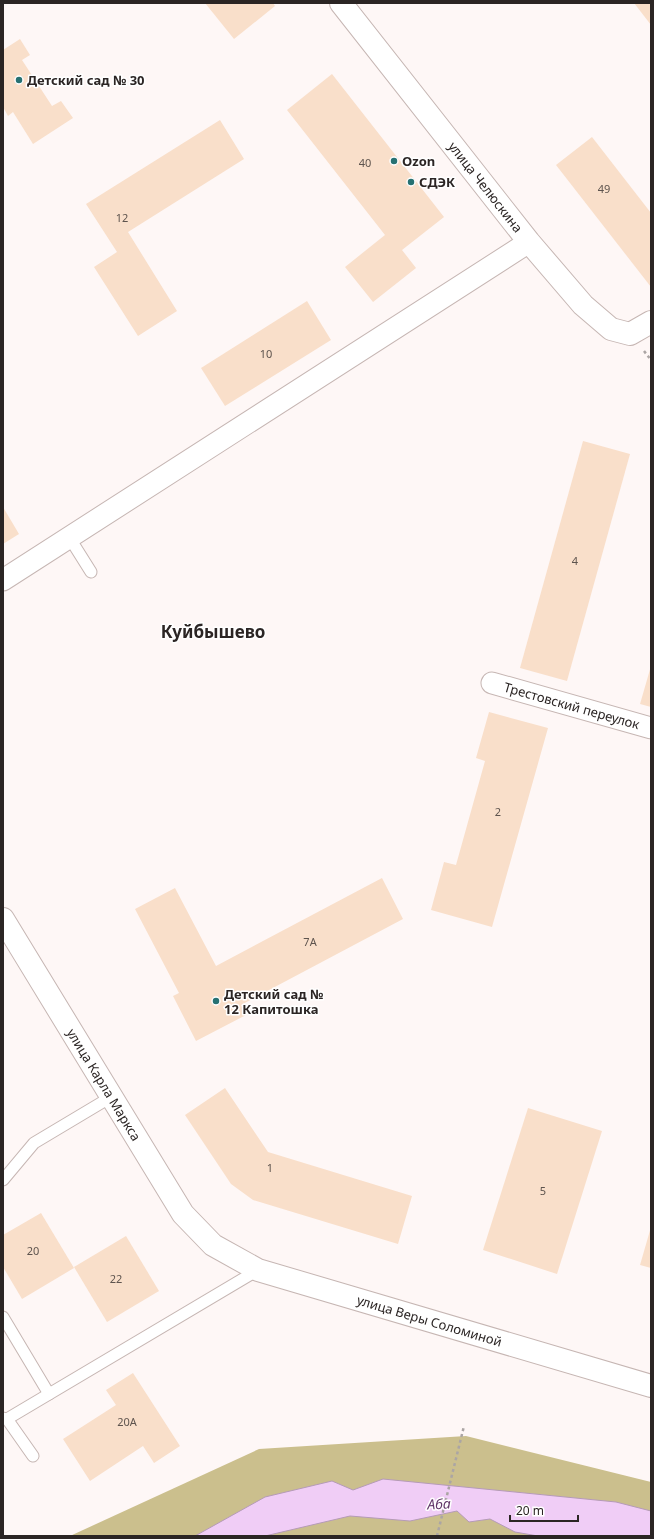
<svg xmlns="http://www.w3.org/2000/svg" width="654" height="1539" viewBox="0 0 654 1539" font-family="'Noto Sans',sans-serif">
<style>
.forest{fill:#cbbf8d}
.water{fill:#f0cdf6;stroke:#b59bb7}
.building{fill:#f9dfca}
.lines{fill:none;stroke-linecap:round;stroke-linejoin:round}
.lane-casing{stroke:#c6b6b3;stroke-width:13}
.street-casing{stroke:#c6b6b3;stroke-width:23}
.secondary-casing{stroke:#c6b6b3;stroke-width:24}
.path{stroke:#aba5a4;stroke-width:2.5;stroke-dasharray:3 3;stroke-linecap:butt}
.lane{stroke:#fff;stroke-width:11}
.street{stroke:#fff;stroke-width:21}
.secondary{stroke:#fff;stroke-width:22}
.poi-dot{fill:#267172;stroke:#fff;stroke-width:1.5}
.labels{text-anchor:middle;stroke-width:3;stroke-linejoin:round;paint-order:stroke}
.number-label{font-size:11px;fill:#5e544e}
.poi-label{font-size:13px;font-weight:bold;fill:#2b2524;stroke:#fff;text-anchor:start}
.street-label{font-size:13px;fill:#2b2524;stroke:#fff}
.water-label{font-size:14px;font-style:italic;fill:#62376a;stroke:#fff}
.district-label{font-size:17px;font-weight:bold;fill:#2b2524;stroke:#fff}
</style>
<rect width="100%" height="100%" fill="#fef7f6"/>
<polygon class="forest" points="466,1436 651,1482 651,1536 70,1536 259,1449"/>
<polygon class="water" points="383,1479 616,1502 651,1511 651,1536 538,1536 515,1532 490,1519 469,1522 457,1511 410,1521 350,1516 265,1536 195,1536 265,1497 332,1481 353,1490"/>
<g class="building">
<polygon points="205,3 273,3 275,6 234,39"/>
<polygon points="634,3 651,3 651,25"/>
<polygon points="20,39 30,55 22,60 52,106 61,101 73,118 33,144 13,112 8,116 3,107 3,50"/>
<polygon points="332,74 444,217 402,250 416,268 373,302 345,267 385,235 287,110"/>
<polygon points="220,120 244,159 128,232 177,311 138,336 94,267 117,252 86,204"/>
<polygon points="592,137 651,213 651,287 556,165"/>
<polygon points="307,301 331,340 225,406 201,368"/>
<polygon points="583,441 630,454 567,681 520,668"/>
<polygon points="3,507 19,534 3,544"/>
<polygon points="651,666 651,707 640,704"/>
<polygon points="489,712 548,728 492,927 431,910 444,862 456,865 485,761 476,758"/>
<polygon points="382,878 403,919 241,1005 246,1015 196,1041 173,996 179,993 135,909 175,888 216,966"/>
<polygon points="225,1088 268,1152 412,1196 398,1244 253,1200 231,1184 185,1115"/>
<polygon points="528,1108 602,1131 557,1274 483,1250"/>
<polygon points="41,1213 74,1268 22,1299 3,1267 3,1235"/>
<polygon points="651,1227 651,1268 640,1265"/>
<polygon points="126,1236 159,1291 107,1322 74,1267"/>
<polygon points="133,1373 180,1446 154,1463 143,1446 90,1481 63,1439 116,1405 106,1390"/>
</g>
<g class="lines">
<g class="lane-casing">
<g id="lane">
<polyline points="69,537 91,572"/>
<polyline points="3,1180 34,1143 111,1097"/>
<polyline points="3,1317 49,1394"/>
<polyline points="3,1418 7,1419 33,1456"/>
<polyline points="7,1419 258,1270"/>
</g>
</g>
<g class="street-casing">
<g id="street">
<polyline points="3,580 529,242"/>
<path id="s1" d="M492,683L651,728"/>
</g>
</g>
<g class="secondary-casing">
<g id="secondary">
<path id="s2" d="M341,3L529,242L583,305L611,329L630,334L651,322"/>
<path id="s3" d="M3,919L183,1214L213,1245L258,1270L651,1386"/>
</g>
</g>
<g class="path">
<polyline points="644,351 651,360"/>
<polyline points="437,1536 464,1426"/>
</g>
<use href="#lane" class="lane"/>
<use href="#street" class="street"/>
<use href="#secondary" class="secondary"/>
</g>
<g class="poi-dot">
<circle cx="19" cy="80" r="4"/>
<circle cx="394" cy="161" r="4"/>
<circle cx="411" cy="182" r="4"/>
<circle cx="216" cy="1001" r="4"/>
</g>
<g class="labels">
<g class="number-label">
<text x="365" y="167">40</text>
<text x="604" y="193">49</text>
<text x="122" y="222">12</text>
<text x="266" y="358">10</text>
<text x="575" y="565">4</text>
<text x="498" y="816">2</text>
<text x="310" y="946">7А</text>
<text x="270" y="1172">1</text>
<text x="543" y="1195">5</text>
<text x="33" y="1255">20</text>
<text x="116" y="1283">22</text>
<text x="127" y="1426">20А</text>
</g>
<g class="poi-label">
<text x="27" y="85">Детский сад № 30</text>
<text x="402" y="166">Ozon</text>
<text x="419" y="187">СДЭК</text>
<text x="224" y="999">Детский сад №<tspan x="224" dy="15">12 Капитошка</tspan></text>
</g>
<g class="street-label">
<text dy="5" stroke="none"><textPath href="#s2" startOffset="234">улица Челюскина</textPath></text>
<text dy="5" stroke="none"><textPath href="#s1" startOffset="83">Трестовский переулок</textPath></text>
<text dy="5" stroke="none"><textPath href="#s3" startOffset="194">улица Карла Маркса</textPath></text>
<text dy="5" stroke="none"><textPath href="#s3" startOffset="619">улица Веры Соломиной</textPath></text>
</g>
<g class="water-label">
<text transform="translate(439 1504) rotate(-2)" y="5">Аба</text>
</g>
<g class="district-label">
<text x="213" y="638">Куйбышево</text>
</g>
</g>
<rect width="654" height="1539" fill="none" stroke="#2b2524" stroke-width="8"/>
<path d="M510 1515v6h68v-6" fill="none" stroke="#2b2524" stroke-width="2"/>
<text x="516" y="1515" font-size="12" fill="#2b2524" stroke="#ffffff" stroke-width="3" paint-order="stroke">20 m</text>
</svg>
